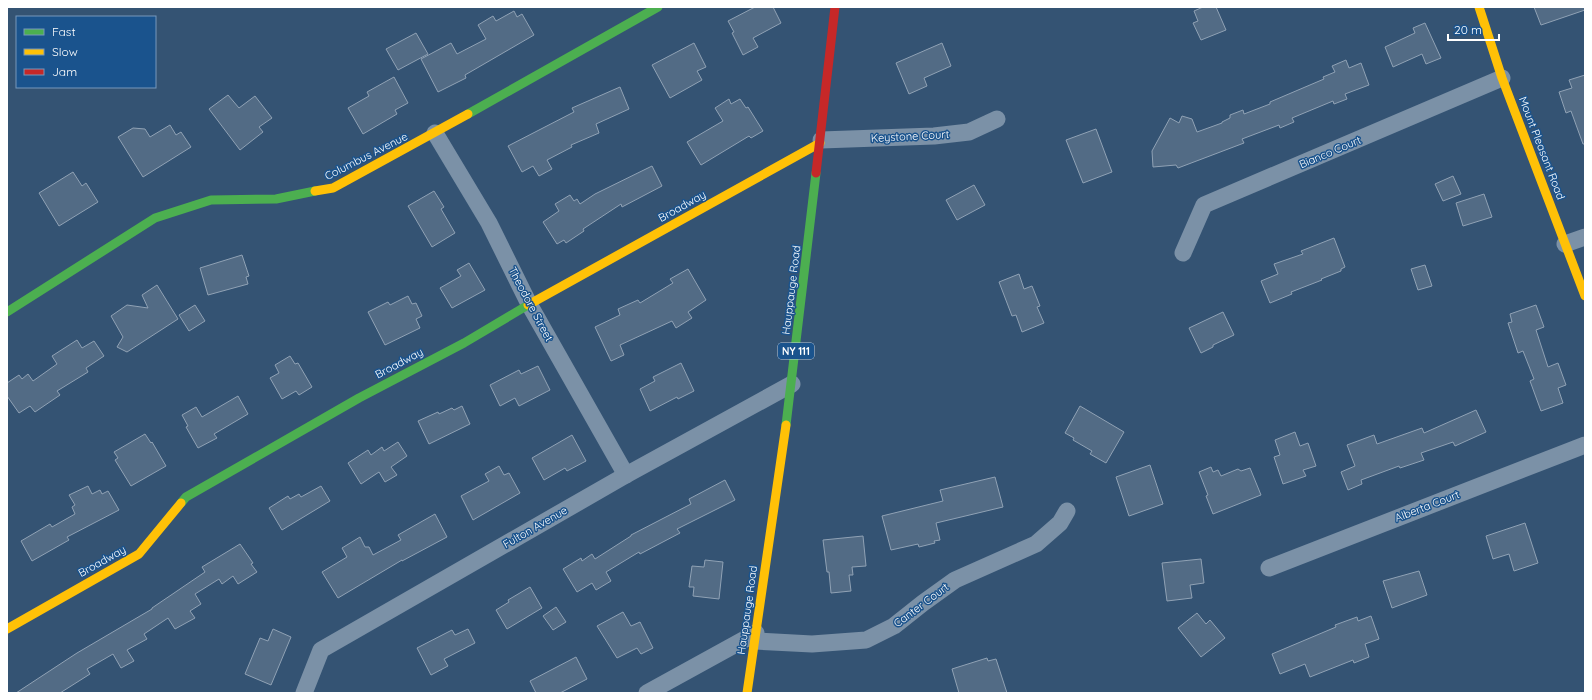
<svg xmlns="http://www.w3.org/2000/svg" width="1592" height="700" viewBox="0 0 1592 700" font-family="Quicksand,sans-serif">
<style>
.building{fill:#526b85;stroke:#90a2b5}
.lines{fill:none;stroke-linecap:round;stroke-linejoin:round}
.street{stroke:#7b91a7;stroke-width:17}
.fast{stroke:#4caf50;stroke-width:9}
.slow{stroke:#ffc107;stroke-width:9}
.jam{stroke:#c62828;stroke-width:9}
.labels{text-anchor:middle;stroke-width:3;stroke-linejoin:round;paint-order:stroke}
.shield{fill:#1a538d;stroke:#bacbdd;stroke-width:1}
.shield-label{font-size:10px;font-weight:bold;fill:#fff}
.street-label{font-size:11px;fill:#fff;stroke:#1a538d}
</style>
<rect width="100%" height="100%" fill="#345373"/>
<g class="building">
<polygon points="755,7 773,7 781,23 753,38 758,47 743,55 732,33 734,32 728,21"/>
<polygon points="1203,7 1216,7 1226,30 1201,40 1193,23 1198,21 1194,11"/>
<polygon points="1534,7 1585,7 1585,10 1541,25"/>
<polygon points="514,11 517,17 522,14 534,35 465,75 466,78 438,92 421,59 451,43 457,54 486,39 478,25 493,16 496,21"/>
<polygon points="1425,23 1441,58 1426,64 1422,54 1393,67 1385,47 1415,33 1413,28"/>
<polygon points="416,33 428,54 398,70 386,49"/>
<polygon points="694,43 706,67 697,71 702,80 670,98 652,65"/>
<polygon points="942,43 951,66 924,78 927,86 909,94 896,63"/>
<polygon points="1346,60 1349,68 1361,63 1369,85 1345,94 1347,99 1334,104 1333,101 1292,118 1294,122 1280,128 1279,125 1242,139 1244,143 1178,168 1176,165 1153,167 1152,151 1170,118 1179,123 1182,116 1192,119 1197,132 1222,123 1222,122 1230,118 1230,115 1243,110 1244,114 1270,104 1270,102 1324,79 1323,77 1335,72 1332,66"/>
<polygon points="1585,75 1585,144 1583,144 1571,111 1566,113 1559,92 1572,88 1569,80"/>
<polygon points="394,77 408,103 395,110 397,114 363,134 348,108 369,96 367,92"/>
<polygon points="620,87 629,109 596,124 599,133 571,145 572,147 547,160 552,169 539,176 533,166 522,172 508,146 574,112 572,108"/>
<polygon points="228,95 239,108 255,96 272,118 259,127 263,132 240,150 209,109"/>
<polygon points="729,99 731,104 740,99 746,108 748,107 763,131 751,138 749,136 701,165 687,142 723,121 715,108"/>
<polygon points="170,125 176,135 181,132 191,147 143,177 118,137 133,128 145,129 150,137"/>
<polygon points="1096,129 1112,172 1083,183 1066,140"/>
<polygon points="652,166 662,186 622,207 621,204 583,229 584,231 566,243 564,240 557,244 543,222 559,211 555,204 570,195 574,201 577,199 580,204 595,194"/>
<polygon points="73,172 82,186 86,183 98,202 59,226 39,193"/>
<polygon points="1453,176 1461,194 1443,201 1435,184"/>
<polygon points="974,185 985,205 957,220 946,200"/>
<polygon points="434,191 444,207 441,209 455,233 432,247 408,206"/>
<polygon points="1484,194 1492,217 1463,226 1456,203"/>
<polygon points="1334,238 1345,267 1341,269 1341,271 1321,279 1322,280 1291,292 1292,294 1270,303 1261,281 1278,274 1274,264 1303,254 1301,251"/>
<polygon points="242,255 249,276 246,277 248,284 208,295 200,268"/>
<polygon points="469,263 485,290 452,308 440,288 461,276 457,270"/>
<polygon points="1425,265 1432,286 1418,290 1411,269"/>
<polygon points="688,269 706,300 688,312 692,318 676,328 672,321 620,345 624,355 611,361 595,327 620,315 618,309 638,300 640,303 673,283 670,279"/>
<polygon points="1019,274 1024,289 1032,286 1040,306 1037,307 1044,323 1022,332 1016,315 1012,316 999,282"/>
<polygon points="157,285 178,319 127,352 117,347 123,337 111,316 127,305 148,308 142,295"/>
<polygon points="408,296 412,304 416,303 422,316 416,319 420,328 385,345 368,312 388,302 390,305"/>
<polygon points="195,305 205,321 189,331 179,315"/>
<polygon points="1536,305 1544,327 1536,330 1548,367 1558,363 1566,385 1558,388 1563,403 1541,411 1530,381 1534,379 1523,351 1518,353 1508,323 1512,322 1510,314"/>
<polygon points="1223,312 1234,335 1213,345 1213,347 1201,353 1189,328"/>
<polygon points="77,340 82,348 94,341 104,356 86,368 88,372 57,391 60,395 35,412 30,406 19,413 7,396 7,383 19,375 22,379 28,374 33,381 57,364 52,356"/>
<polygon points="290,356 295,364 298,363 312,387 299,395 296,391 282,399 270,378 279,373 275,365"/>
<polygon points="681,363 694,391 678,399 677,397 650,411 640,389 655,381 653,377"/>
<polygon points="538,366 550,390 519,406 515,398 500,406 490,385 519,370 521,374"/>
<polygon points="238,396 248,414 214,434 217,438 198,448 186,427 188,426 182,415 196,407 202,417"/>
<polygon points="462,406 470,424 429,444 418,421 438,412 439,414 452,408 454,410"/>
<polygon points="1080,406 1124,432 1106,463 1090,454 1092,451 1073,440 1074,438 1065,433"/>
<polygon points="1476,410 1486,432 1455,446 1453,442 1421,453 1424,460 1400,468 1399,466 1361,480 1362,484 1348,490 1341,472 1355,466 1347,445 1374,435 1377,444 1422,428 1424,433"/>
<polygon points="1295,432 1300,446 1308,443 1316,466 1303,470 1306,476 1283,484 1274,457 1280,455 1275,440"/>
<polygon points="145,434 151,443 152,442 166,466 131,486 115,460 118,458 114,452"/>
<polygon points="572,435 586,461 567,471 565,468 544,480 532,458"/>
<polygon points="398,442 407,456 391,467 397,475 385,482 379,472 361,484 348,463 368,450 371,455 382,447 384,451"/>
<polygon points="1150,465 1163,504 1129,516 1116,477"/>
<polygon points="499,466 504,475 509,473 520,493 473,520 461,496 489,481 485,474"/>
<polygon points="1211,467 1213,472 1218,470 1221,476 1238,469 1241,471 1250,468 1261,495 1213,514 1206,496 1208,495 1199,472"/>
<polygon points="995,477 1003,507 936,523 940,540 934,541 935,543 919,547 918,544 891,550 882,516 943,501 940,490"/>
<polygon points="725,480 735,500 677,529 680,533 640,554 639,552 606,572 611,581 596,590 592,583 577,592 563,569 581,558 582,561 592,554 595,559 631,536 631,535 691,504 689,499"/>
<polygon points="88,486 92,494 100,490 102,494 108,491 119,510 67,537 69,540 32,561 21,541 50,524 52,527 75,514 72,507 75,505 69,495"/>
<polygon points="321,486 330,501 282,530 269,508 288,496 290,499 299,494 301,497"/>
<polygon points="435,514 447,537 402,561 402,560 338,598 322,572 347,557 342,548 360,537 365,547 369,547 373,555 401,540 398,535"/>
<polygon points="1525,523 1538,563 1514,571 1509,554 1493,559 1486,536"/>
<polygon points="863,536 866,566 852,567 853,575 849,575 851,591 831,593 829,572 827,572 823,540"/>
<polygon points="240,544 253,563 251,564 257,572 238,584 233,576 222,584 219,579 195,594 201,604 190,611 195,618 175,629 168,618 144,634 147,639 127,650 134,661 121,668 113,654 87,669 90,674 60,693 16,693 77,653 152,609 152,608 205,572 202,567"/>
<polygon points="1201,559 1204,583 1190,585 1192,598 1167,601 1162,563"/>
<polygon points="705,560 723,562 719,599 693,596 694,587 689,587 692,566 704,567"/>
<polygon points="1419,571 1427,595 1392,608 1383,581"/>
<polygon points="530,587 542,608 507,629 496,610 509,602 508,600"/>
<polygon points="556,607 566,622 553,630 543,616"/>
<polygon points="623,612 631,626 640,622 653,648 641,654 637,648 617,658 597,626"/>
<polygon points="1197,613 1206,624 1210,620 1225,638 1201,657 1178,628"/>
<polygon points="1371,616 1379,639 1365,644 1369,657 1354,663 1353,660 1310,677 1305,664 1280,674 1272,654 1336,627 1335,625 1357,617 1358,621"/>
<polygon points="273,629 291,637 271,685 245,674 260,638 268,641"/>
<polygon points="468,629 475,643 444,659 448,666 431,675 417,648 452,630 455,635"/>
<polygon points="576,657 587,679 560,693 536,693 530,681"/>
<polygon points="987,658 988,661 996,659 1007,693 959,693 952,669"/>
</g>
<g class="lines">
<g class="street">
<polyline points="435,133 489,223 529,304 626,475"/>
<polyline points="821,140 934,136 969,132 997,119"/>
<polyline points="1565,244 1585,237"/>
<polyline points="1183,253 1204,205 1502,78"/>
<polyline points="1269,568 1585,445"/>
<polyline points="755,641 812,644 866,640 894,626 923,603 955,580 1036,544 1060,523 1067,511"/>
<polyline points="304,693 321,650 626,475 792,384"/>
<polyline points="647,693 756,633"/>
</g>
<g class="fast">
<polyline points="468,114 658,7"/>
<polyline points="7,312 155,218 211,200 276,199 315,191"/>
<polyline points="786,425 816,173"/>
<polyline points="181,503 186,497 359,398 464,343 528,305"/>
</g>
<g class="slow">
<polyline points="1479,7 1502,78 1585,296"/>
<polyline points="315,191 333,188 468,114"/>
<polyline points="528,305 820,143"/>
<polyline points="7,629 139,554 181,503"/>
<polyline points="747,693 786,425"/>
</g>
<polyline class="jam" points="816,173 835,7"/>
</g>
<g class="labels">
<rect class="shield" x="778" y="343" width="36" height="16" rx="3"/>
<g class="shield-label">
<text x="796" y="355">NY 111</text>
</g>
<g class="street-label">
<text transform="translate(910 136) rotate(-3)" y="4">Keystone Court</text>
<text transform="translate(1542 148) rotate(69)" y="4">Mount Pleasant Road</text>
<text transform="translate(1330 152) rotate(-23)" y="4">Bianco Court</text>
<text transform="translate(366 156) rotate(-27)" y="4">Columbus Avenue</text>
<text transform="translate(682 206) rotate(-29)" y="4">Broadway</text>
<text transform="translate(791 290) rotate(-83)" y="4">Hauppauge Road</text>
<text transform="translate(531 304) rotate(62)" y="4">Theodore Street</text>
<text transform="translate(399 363) rotate(-28)" y="4">Broadway</text>
<text transform="translate(1427 506) rotate(-21)" y="4">Alberta Court</text>
<text transform="translate(535 527) rotate(-30)" y="4">Fulton Avenue</text>
<text transform="translate(102 561) rotate(-29)" y="4">Broadway</text>
<text transform="translate(921 605) rotate(-37)" y="4">Canter Court</text>
<text transform="translate(747 610) rotate(-82)" y="4">Hauppauge Road</text>
</g>
</g>
<rect width="1592" height="700" fill="none" stroke="#ffffff" stroke-width="16"/>
<rect x="16" y="16" width="140" height="72" fill="#1a538d" stroke="#7698bb"/>
<rect x="24" y="29" width="20" height="6" fill="#4caf50" stroke="#7698bb"/>
<text x="52" y="36" font-size="12" fill="#ffffff">Fast</text>
<rect x="24" y="49" width="20" height="6" fill="#ffc107" stroke="#7698bb"/>
<text x="52" y="56" font-size="12" fill="#ffffff">Slow</text>
<rect x="24" y="69" width="20" height="6" fill="#c62828" stroke="#7698bb"/>
<text x="52" y="76" font-size="12" fill="#ffffff">Jam</text>
<path d="M1448 34v6h51v-6" fill="none" stroke="#ffffff" stroke-width="2"/>
<text x="1454" y="34" font-size="12" fill="#ffffff" stroke="#1a538d" stroke-width="3" paint-order="stroke">20 m</text>
</svg>
